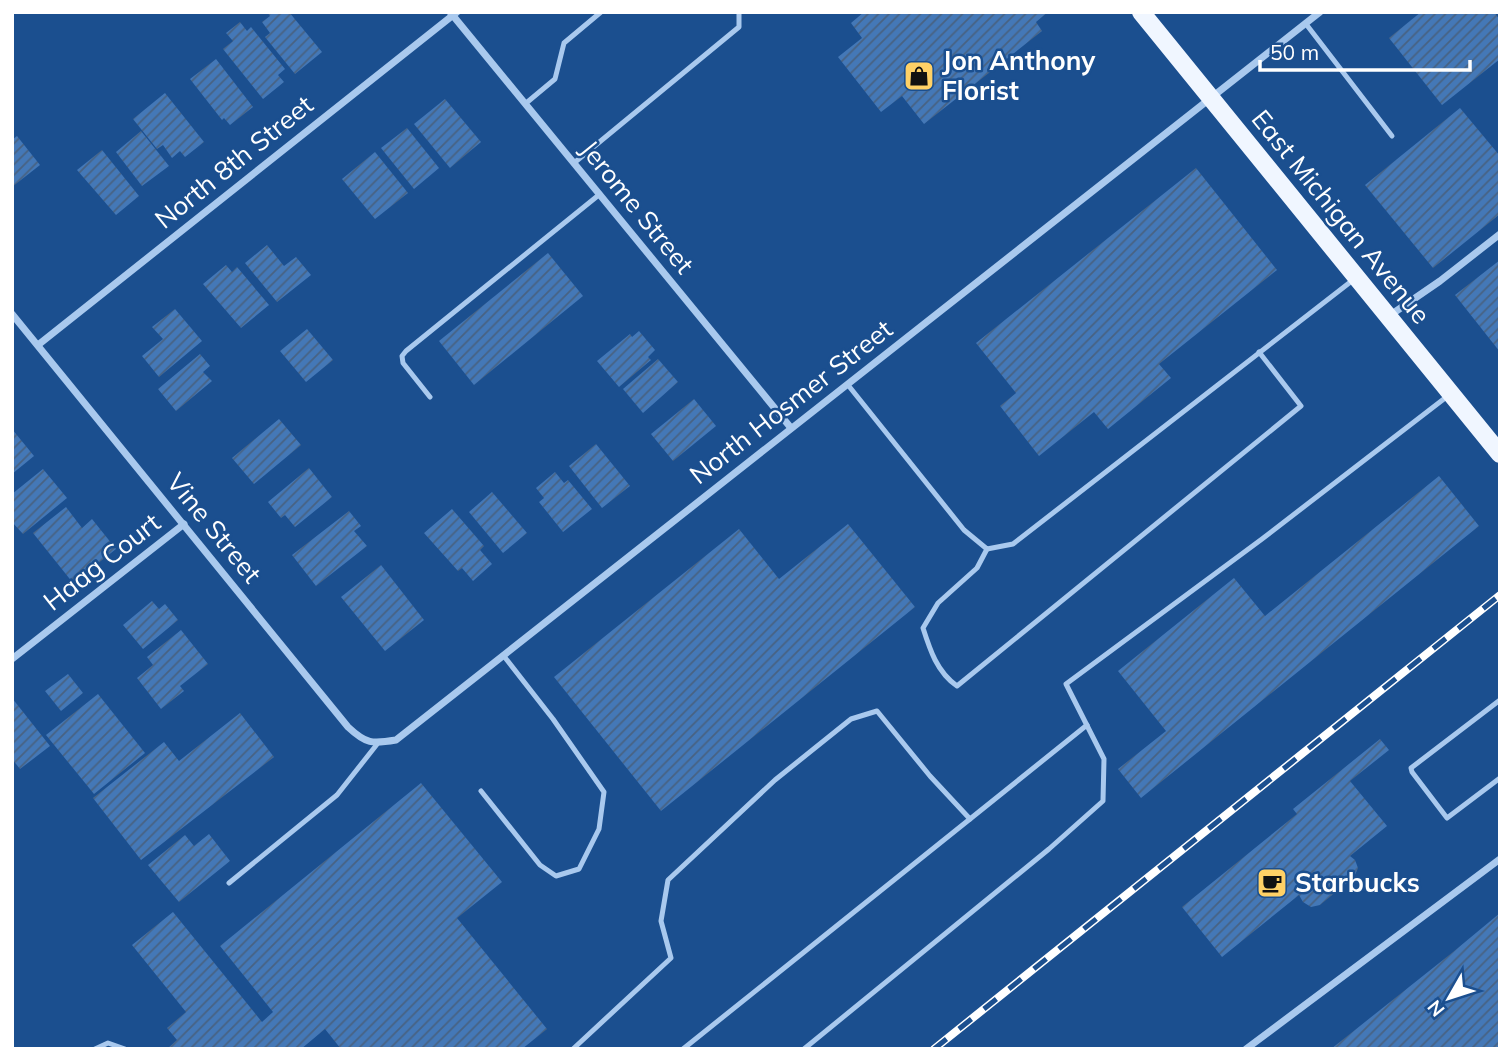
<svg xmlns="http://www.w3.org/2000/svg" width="1512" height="1061" viewBox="0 0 1512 1061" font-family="Mulish,sans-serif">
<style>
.building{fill:url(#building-hatch)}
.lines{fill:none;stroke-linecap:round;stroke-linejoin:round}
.lane{stroke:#a9c9ee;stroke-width:5}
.street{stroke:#a9c9ee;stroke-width:7}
.primary{stroke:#f0f6ff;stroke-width:18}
.rail-casing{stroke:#fff;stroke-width:8}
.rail{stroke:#1b4f8f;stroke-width:5;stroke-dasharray:16;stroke-linecap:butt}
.labels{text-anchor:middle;stroke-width:5;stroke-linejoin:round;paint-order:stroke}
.poi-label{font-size:26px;font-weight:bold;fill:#fff;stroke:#1b4f8f;text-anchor:start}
.street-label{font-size:26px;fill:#fff;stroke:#1b4f8f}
</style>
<defs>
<pattern id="building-hatch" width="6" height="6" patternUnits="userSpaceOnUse" patternTransform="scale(1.75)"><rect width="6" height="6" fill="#4478b7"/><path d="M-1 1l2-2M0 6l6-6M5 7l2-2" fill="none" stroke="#486282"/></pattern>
</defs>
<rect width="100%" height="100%" fill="#1b4f8f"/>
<g class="building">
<polygon points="267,12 289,12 322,52 295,74 265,37 270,33 262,22 270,16"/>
<polygon points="864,12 1048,12 1036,22 1042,31 924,124 902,96 881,112 838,57 862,38 851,23"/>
<polygon points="1421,12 1494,12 1500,20 1500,59 1442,105 1389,38"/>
<polygon points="240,22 247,31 251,27 285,69 278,75 284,82 263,99 223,49 233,41 226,33"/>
<polygon points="216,59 253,107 230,125 224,118 222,120 190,79"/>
<polygon points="165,93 204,142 185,157 180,151 172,158 163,145 157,149 133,119"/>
<polygon points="445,99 481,142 450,168 414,124"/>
<polygon points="1460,108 1500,156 1500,214 1433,268 1365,185"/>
<polygon points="407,128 439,168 414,189 381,148"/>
<polygon points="141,131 169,166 142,186 116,152"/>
<polygon points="17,136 40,165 12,187 12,140"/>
<polygon points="102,150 139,196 116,215 77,170"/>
<polygon points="375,152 408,193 375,219 342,179"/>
<polygon points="1196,168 1277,270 1159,364 1171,378 1108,429 1094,412 1039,456 1000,406 1016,393 976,343"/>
<polygon points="267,245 284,266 296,257 311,275 277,302 245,263"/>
<polygon points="548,253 583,296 474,385 439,341"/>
<polygon points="1500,260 1500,352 1455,295"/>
<polygon points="226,265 232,272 237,267 269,305 241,328 203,284"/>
<polygon points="175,309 202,341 159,377 142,356 163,339 152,327"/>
<polygon points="307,329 333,360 306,382 280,351"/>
<polygon points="639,331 655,350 648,357 651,360 619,387 597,361 630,334 632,337"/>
<polygon points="200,354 210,366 203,372 212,381 176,411 158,389"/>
<polygon points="658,359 678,382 643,413 623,389"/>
<polygon points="694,399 716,426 673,461 651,434"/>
<polygon points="279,419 301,445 254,484 232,458"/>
<polygon points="12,429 34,456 12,474"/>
<polygon points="596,444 630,486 602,508 569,466"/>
<polygon points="309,468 332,497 295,527 285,515 281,518 268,502"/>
<polygon points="43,469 67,498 23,534 12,522 12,494"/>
<polygon points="555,472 564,483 568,480 592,509 563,532 539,502 544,498 536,488"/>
<polygon points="1439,476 1479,526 1141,798 1118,769 1166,731 1118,671 1234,578 1265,616"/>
<polygon points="492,492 527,533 503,553 469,512"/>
<polygon points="66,507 82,528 92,519 116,549 73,583 33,533"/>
<polygon points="452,509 484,546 480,550 492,564 473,581 462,568 458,571 424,533"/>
<polygon points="349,511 361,526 354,531 367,546 316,586 292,555"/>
<polygon points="848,524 915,607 661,811 554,677 739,529 779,579"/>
<polygon points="381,565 424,620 385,651 341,597"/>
<polygon points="152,601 159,609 165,604 178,620 143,649 123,625"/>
<polygon points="181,630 208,664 180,686 184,691 161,709 137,678 153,665 147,657"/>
<polygon points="68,674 83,693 61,711 45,691"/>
<polygon points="98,694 145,753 94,794 46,735"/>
<polygon points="12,698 50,746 20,769 12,759"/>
<polygon points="240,713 274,757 141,860 93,798 164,742 179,761"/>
<polygon points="1380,739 1389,750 1350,781 1387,826 1350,856 1355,860 1358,868 1354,877 1320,905 1311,907 1303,902 1299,895 1222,957 1182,907 1297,814 1293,809"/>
<polygon points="421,783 502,882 457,918 547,1029 522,1049 341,1049 325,1029 301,1049 167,1049 177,1040 167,1028 186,1012 132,945 173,912 262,1022 273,1012 220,946"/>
<polygon points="209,834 230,861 179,902 148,865 185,835 194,846"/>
<polygon points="1500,913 1500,1049 1331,1049 1453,952"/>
</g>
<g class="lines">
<g class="lane">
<polyline points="1306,24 1392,136"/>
<polyline points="525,104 555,79 564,43 601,12"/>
<polyline points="574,163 739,27 739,12"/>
<polyline points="848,385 964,530 987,549 1013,544 1353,280"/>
<polyline points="430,397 403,363 402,356 406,351 600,194"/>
<path d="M987,549L977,568L938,603L923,628C930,650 937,672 957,686L1301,406L1259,352"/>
<polyline points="1500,700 1411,768 1412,772 1447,818 1500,778"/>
<polyline points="481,791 540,865 556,876 579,869 599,829 604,792 553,719 503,655"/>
<polyline points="229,883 337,795 378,743"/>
<polyline points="95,1049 108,1043 125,1049"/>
<polyline points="573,1049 671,958 661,921 668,880 775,780 851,719 877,711 930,776 970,819 1087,725"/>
<polyline points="683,1049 970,819"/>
<polyline points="804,1049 1049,849 1103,801 1104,759 1066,684 1262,539 1449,395"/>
</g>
<g class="street">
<polyline points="450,12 791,428"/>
<path d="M12,314L348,727C366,744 372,744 396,740L1320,12"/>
<polyline points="1389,316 1440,281 1500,234"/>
<polyline points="38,345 457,12"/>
<polyline points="12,659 184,524"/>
<polyline points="1246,1049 1500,859"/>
</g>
<polyline class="primary" points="1141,12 1500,454"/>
<g class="rail-casing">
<polyline id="rail" points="934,1049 1500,595"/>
</g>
<use href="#rail" class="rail"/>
</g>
<defs>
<g id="shop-square" transform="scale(1.575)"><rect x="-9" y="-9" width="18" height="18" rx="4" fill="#ffd166" stroke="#1b4f8f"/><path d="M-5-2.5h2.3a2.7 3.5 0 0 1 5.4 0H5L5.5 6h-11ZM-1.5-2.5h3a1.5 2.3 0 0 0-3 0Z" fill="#111"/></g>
<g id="cafe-square" transform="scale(1.575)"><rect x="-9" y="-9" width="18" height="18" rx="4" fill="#ffd166" stroke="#1b4f8f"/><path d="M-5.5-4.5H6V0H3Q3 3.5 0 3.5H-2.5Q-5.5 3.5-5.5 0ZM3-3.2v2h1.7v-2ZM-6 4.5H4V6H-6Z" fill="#111"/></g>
</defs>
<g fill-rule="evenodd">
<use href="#shop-square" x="919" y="76"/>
<use href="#cafe-square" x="1272" y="883"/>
</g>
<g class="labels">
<g class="poi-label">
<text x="942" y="70">Jon Anthony<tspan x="942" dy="30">Florist</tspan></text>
<text x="1295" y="892">Starbucks</text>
</g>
<g class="street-label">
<text transform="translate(234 162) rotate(-39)" y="9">North 8th Street</text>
<text transform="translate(637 207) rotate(51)" y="9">Jerome Street</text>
<text transform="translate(1341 217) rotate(51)" y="9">East Michigan Avenue</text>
<text transform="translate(791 402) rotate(-38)" y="9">North Hosmer Street</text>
<text transform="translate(214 528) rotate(51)" y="9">Vine Street</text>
<text transform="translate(102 562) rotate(-38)" y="9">Haag Court</text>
</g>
</g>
<rect width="1512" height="1061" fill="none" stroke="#ffffff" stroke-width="28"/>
<g transform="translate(1449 998) rotate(231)" stroke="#1b4f8f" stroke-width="5" paint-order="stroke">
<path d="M0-5L12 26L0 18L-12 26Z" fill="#ffffff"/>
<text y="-10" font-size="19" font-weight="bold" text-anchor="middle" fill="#ffffff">N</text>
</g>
<path d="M1260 60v10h210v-10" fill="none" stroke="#ffffff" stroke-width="3.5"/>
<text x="1270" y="60" font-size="21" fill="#ffffff" stroke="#1b4f8f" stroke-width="5" paint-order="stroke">50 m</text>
</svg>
